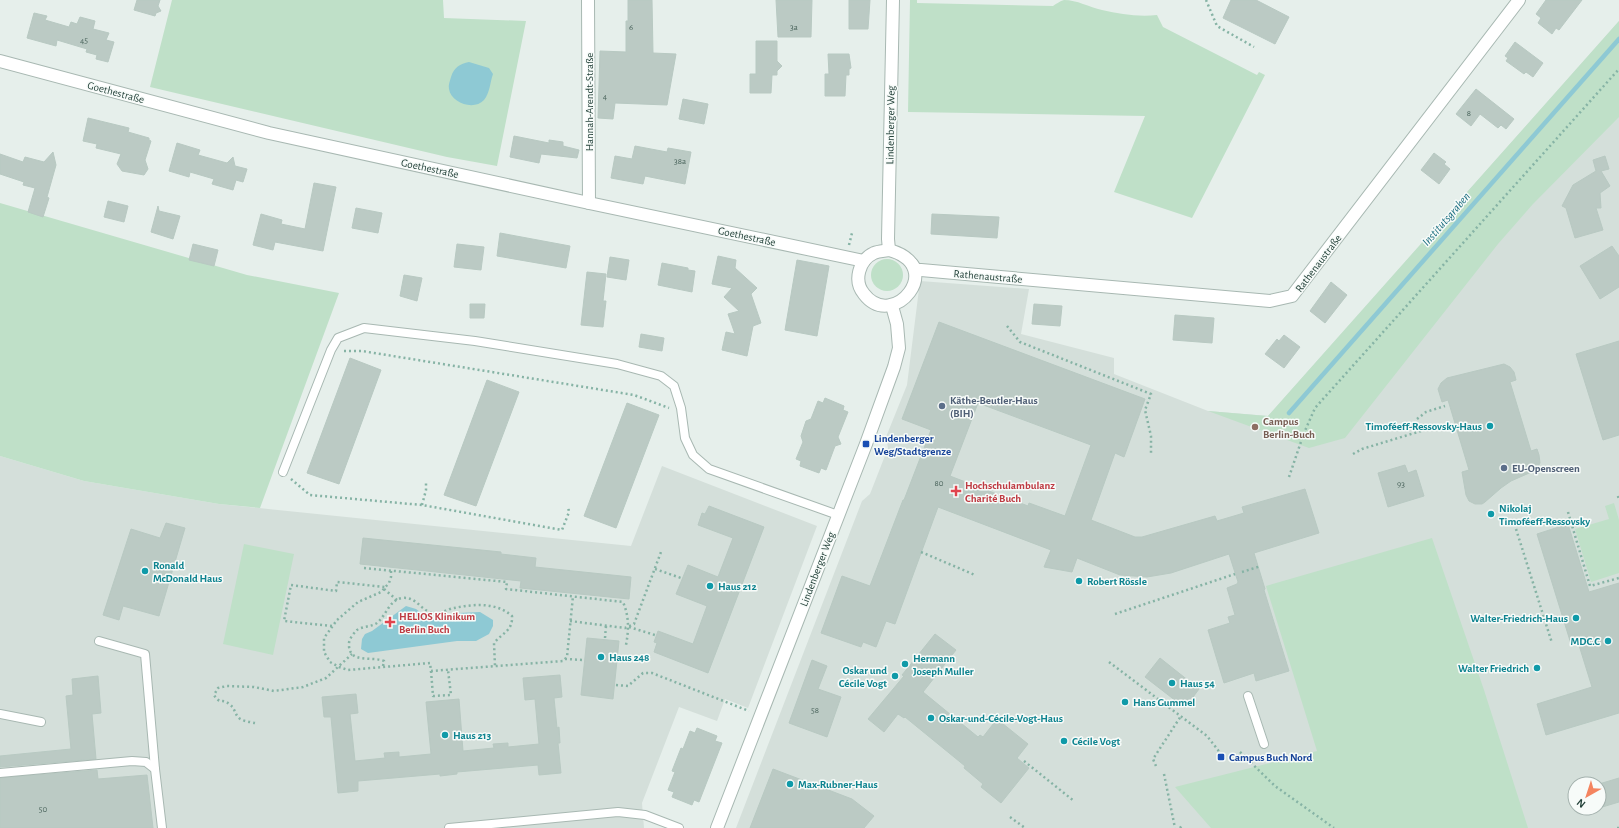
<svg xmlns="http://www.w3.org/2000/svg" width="1619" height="828" viewBox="0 0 1619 828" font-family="'Alegreya Sans',sans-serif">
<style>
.built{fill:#d4dfda;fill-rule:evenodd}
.green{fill:#bfe0c8}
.water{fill:#8ec9d4}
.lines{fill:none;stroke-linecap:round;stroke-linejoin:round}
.stream{stroke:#8ec9d4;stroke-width:4.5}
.building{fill:#bbcac4;stroke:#b8c9c2;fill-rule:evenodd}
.lane-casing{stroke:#a8b8b2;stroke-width:10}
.street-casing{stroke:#a8b8b2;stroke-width:14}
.path{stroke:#86b3a5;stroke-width:2.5;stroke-dasharray:2 3;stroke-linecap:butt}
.lane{stroke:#fff;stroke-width:8}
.street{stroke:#fff;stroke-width:12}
.service-dot{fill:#5c6f8a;stroke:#f7fbf9;stroke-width:1.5}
.culture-dot{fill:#0f9aa8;stroke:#f7fbf9;stroke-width:1.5}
.education-dot{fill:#8d6e63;stroke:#f7fbf9;stroke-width:1.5}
.transit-dot{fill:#1a4fb4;stroke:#f7fbf9;stroke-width:1.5}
.health-dot{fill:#e0444e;stroke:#f7fbf9;stroke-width:1.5}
.labels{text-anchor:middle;stroke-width:3;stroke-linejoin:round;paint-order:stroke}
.number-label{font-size:9px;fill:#4a645c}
.street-label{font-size:11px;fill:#24423a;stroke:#f7fbf9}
.service-label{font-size:11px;font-weight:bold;fill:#4e5e75;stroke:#f7fbf9;text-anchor:start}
.education-label{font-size:11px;font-weight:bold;fill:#785e54;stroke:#f7fbf9;text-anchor:start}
.culture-label{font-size:11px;font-weight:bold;fill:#0d838f;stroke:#f7fbf9;text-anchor:start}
.transit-label{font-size:11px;font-weight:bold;fill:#164399;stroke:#f7fbf9;text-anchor:start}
.health-label{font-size:11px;font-weight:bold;fill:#be3a42;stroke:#f7fbf9;text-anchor:start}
.water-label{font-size:12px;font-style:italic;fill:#1c6f80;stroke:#f7fbf9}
</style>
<rect width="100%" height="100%" fill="#e6efeb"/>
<g class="built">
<path d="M1619,21V828H736L862,501L870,494L888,448L886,437L907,385L920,281L1029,289L1021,334L1114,358V374L1208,411L1268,416ZM1575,784H1599V808H1575Z"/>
<polygon points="0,456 84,481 219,504 631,546 662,466 817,526 748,708 725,699 717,721 679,707 642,803 644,828 0,828"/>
</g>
<g class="green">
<polygon points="172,0 443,0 444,18 526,21 497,166 447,157 150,87"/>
<path d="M910,0H917V3L1053,6C1056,4 1060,1 1064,0C1077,0 1089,7 1102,10C1120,14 1138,17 1157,15L1163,27L1257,75L1259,72L1265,75L1192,218L1114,192L1145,116L908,112Z"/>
<polygon points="1619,21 1619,117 1533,204 1498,244 1345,438 1309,448 1208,411 1268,416"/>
<polygon points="0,203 247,275 339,293 260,508 219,504 84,481 0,456"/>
<circle cx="887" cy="275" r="16"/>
<polygon points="1614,503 1619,520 1619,573 1591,582 1575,529 1609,519 1605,506"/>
<polygon points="1432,538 1484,690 1528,828 1211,828 1175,787 1317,751 1266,586"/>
<polygon points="244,544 294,554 273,655 223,644"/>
</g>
<g class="water">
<path d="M469,62L489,68L493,74C490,82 490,93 484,100C474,111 451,103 449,89C448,85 450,81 451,77C454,67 460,64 469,62Z"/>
<polygon points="406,606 416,609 428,618 438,620 458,613 480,612 493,620 493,626 489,634 476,641 457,641 368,653 361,649 362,639 365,634 372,631"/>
</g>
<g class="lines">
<polyline class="stream" points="1289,413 1619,39"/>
</g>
<g class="building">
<polygon points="137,0 160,0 158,6 161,11 156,13 155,16 134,10"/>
<polygon points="628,0 652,0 653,53 676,54 667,105 615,103 613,119 598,118 600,51 626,52 626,21 628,21"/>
<polygon points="776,0 812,0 811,37 778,37"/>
<polygon points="849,0 870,0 868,29 849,29"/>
<polygon points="1231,0 1256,0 1289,17 1275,44 1223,18"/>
<polygon points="1546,0 1582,0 1559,30 1556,28 1552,34 1538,23 1541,18 1536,14"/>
<polygon points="34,13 47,16 45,20 69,27 71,22 77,24 80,17 95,21 93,29 109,33 106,40 114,42 108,62 96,59 97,55 86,52 87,49 57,40 56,46 27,38"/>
<polygon points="756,41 777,41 777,61 782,66 777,71 777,75 772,75 771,93 750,93 750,74 756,74"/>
<polygon points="1515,42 1543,63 1533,77 1526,72 1524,74 1506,61 1508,58 1505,56"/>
<polygon points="828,54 849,54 851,68 849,69 849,75 846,75 845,96 825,96 825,74 829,74"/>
<polygon points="1476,89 1514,119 1506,129 1501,125 1498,128 1480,114 1471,126 1456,114"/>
<polygon points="683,99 708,104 704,124 679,119"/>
<polygon points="88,118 129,128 128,132 149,138 149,140 151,141 145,160 148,169 144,175 122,171 117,164 121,154 96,148 97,144 83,141"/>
<polygon points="514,136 549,143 549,140 563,142 563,146 579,150 577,158 541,154 539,163 510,157"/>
<polygon points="177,143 200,150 198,155 227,163 233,157 235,166 247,169 243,182 236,180 233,190 212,184 214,179 190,172 189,177 169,171"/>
<polygon points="635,146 667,152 668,148 691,152 685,184 645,176 643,184 611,178 615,156 632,159"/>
<polygon points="53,152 56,165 47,197 49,198 43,217 28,212 35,188 23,185 24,182 0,174 0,154 23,162 25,157 44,162"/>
<polygon points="1434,153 1446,162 1444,164 1450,169 1439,184 1421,170"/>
<polygon points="1605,156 1609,169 1601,171 1610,186 1600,193 1601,208 1596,208 1603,230 1575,238 1566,208 1562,206 1573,185 1596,171 1593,160"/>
<polygon points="314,183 336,187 323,251 275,242 273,250 253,245 261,214 282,220 281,224 305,229"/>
<polygon points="108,201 128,206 124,222 104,217"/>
<polygon points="158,206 159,211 180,216 173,239 151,232"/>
<polygon points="356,208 382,213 378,233 352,228"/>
<polygon points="932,214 999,217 997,238 931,234"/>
<polygon points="500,233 570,246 566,268 497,256"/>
<polygon points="193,244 218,250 214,266 189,260"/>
<polygon points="457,244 484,247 481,270 454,267"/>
<polygon points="1612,246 1619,256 1619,287 1600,299 1580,266"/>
<polygon points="718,256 736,260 735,268 757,288 751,294 761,323 753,326 747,356 722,350 726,332 735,334 728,314 739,311 724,297 732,288 712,284"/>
<polygon points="610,257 629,260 626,280 607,277"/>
<polygon points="797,260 829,266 817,336 785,330"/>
<polygon points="662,263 688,268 688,270 695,271 692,292 658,285"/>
<polygon points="587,272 606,274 603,301 606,301 603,327 581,325"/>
<polygon points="404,275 422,278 417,301 400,296"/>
<polygon points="1331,282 1347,295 1325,323 1310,311"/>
<polygon points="470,304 485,304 484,318 470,318"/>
<polygon points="1034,304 1062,306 1060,326 1032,324"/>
<polygon points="1175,315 1214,318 1212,343 1173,340"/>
<path d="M939,322L1145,399L1124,457L1115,453L1091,520L1135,537H1142L1215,516L1217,521L1244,513L1242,507L1305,489L1319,533L1254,553L1265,589L1264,590L1289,671L1256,681L1254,673L1224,683L1208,630L1230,623L1228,617L1235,615L1227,588L1237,584L1238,582L1229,554L1171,573L1147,577L1120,575L1077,558L1072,572L1044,567L1051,550L938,507L895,624L886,621L876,647L863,642L861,647L821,633L842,576L870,586L903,500H904L931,430L902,419ZM978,403L1091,445L1065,516L1029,503L1028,506L950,476Z"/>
<polygon points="641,334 664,338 662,351 639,347"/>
<polygon points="1284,335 1300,347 1284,368 1265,354 1277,339 1279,341"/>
<polygon points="1619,341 1619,435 1603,440 1576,354"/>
<polygon points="350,358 381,370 339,484 307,473"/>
<polygon points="1504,364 1510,367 1514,372 1516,380 1510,382 1531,451 1537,449 1539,455 1540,463 1536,470 1511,481 1501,488 1485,502 1482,504 1475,504 1469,501 1466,495 1462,472 1469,470 1448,400 1442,402 1438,389 1441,383 1447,378"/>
<polygon points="487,380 519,392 476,506 444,495"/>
<polygon points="825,398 844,406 843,410 848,412 838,437 841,444 835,446 826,470 821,468 819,473 800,466 801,461 796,459 803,442 801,436 806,421 811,419 818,401 823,403"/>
<polygon points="627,403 659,415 616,528 584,516"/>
<polygon points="1405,465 1408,473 1416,470 1424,496 1388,507 1378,473"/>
<polygon points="709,506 764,527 708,673 654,652 657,643 654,642 658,631 693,644 707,606 676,594 688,565 718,577 733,538 698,525 702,513 705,514"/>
<polygon points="166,523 185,528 159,616 123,606 119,620 103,615 131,529 160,538"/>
<polygon points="1568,524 1589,592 1619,583 1619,713 1546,735 1537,704 1592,687 1578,642 1571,644 1537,534"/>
<polygon points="363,538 501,552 501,554 536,558 535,567 631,577 629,599 520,588 521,581 360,564"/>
<polygon points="935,634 956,650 923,692 978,737 980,735 983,737 997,719 1028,744 1017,758 1029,768 1001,803 981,787 983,784 964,768 965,766 905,717 904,718 898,714 884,732 868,719 904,676 902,675"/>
<polygon points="587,638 619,641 613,699 581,695"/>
<polygon points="1160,658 1199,689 1185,708 1145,677"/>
<polygon points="812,660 827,666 818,689 841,697 827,737 789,723"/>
<polygon points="560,675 562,697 554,698 557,728 559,727 560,743 558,743 561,773 539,775 538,765 457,772 457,774 440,776 440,774 358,781 358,791 338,793 331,717 324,717 322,697 356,694 358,713 350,714 355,761 385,758 384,753 399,752 399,757 431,754 426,702 459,699 463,751 494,748 493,744 508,743 508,747 539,744 535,699 525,700 523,678"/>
<polygon points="98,676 101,713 92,714 96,759 0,767 0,756 71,749 66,696 73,695 72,679"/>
<polygon points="697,728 717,736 715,741 722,743 699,802 694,800 692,805 672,797 674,792 668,790 675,772 672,771 681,748 683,749 690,731 695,733"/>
<polygon points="773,769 852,799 874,816 864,828 750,828"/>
<polygon points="97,770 98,779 147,775 153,828 0,828 0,778"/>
<polygon points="1619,778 1619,802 1599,808 1599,784"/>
</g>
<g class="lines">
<g class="lane-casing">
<g id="lane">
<polyline points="283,472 331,350 338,338 364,328 475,341 617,364 661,376 674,386 681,408 685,438 693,455 709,469 838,515"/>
<polyline points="99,641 145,654 155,769"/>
<polyline points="1248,696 1264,744"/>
<polyline points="0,714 41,722"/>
<polyline points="0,773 132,761 146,762 155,769 162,828"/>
<polyline points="449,828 618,812 645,815 679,828"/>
</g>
</g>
<g class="street-casing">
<g id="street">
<polyline points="588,0 589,203"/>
<polyline points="0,61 269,133 589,203 864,261"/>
<polyline points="889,250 888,239 893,0"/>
<path d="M889,250C948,266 893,332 864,294C853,281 859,260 874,253C879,251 885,251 889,250Z"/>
<polyline points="912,264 916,270 921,270 1270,301 1292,296 1519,0"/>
<polyline points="717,828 866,444 894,367 899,348 897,324 892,306"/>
</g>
</g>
<g class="path">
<polyline points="1206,0 1217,26 1254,47"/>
<polyline points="849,245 852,233"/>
<polyline points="1007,326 1020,342 1151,394 1145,410 1151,436 1151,455"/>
<polyline points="344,351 362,351 634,395 669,408"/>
<polyline points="1417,419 1426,412 1445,406"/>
<polyline points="1353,454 1362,449 1421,431"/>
<polyline points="1289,477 1304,433 1315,408 1619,69"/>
<polyline points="291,479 310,495 422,505 562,530 569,512 568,506"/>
<polyline points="1618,496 1619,500"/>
<polyline points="422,505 426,490 426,482"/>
<polyline points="1568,512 1590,586 1619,578"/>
<polyline points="1516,529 1552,643"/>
<polyline points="921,552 975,575"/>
<path d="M364,568L507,582L506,589L623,602C629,616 629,629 626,645"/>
<polyline points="655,569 681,578"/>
<polyline points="391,571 391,577 389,583 381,592 358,602 337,620 324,638 324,652 330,662 339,667 348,670 430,663 431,671 563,661 567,657 573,596"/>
<polyline points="1242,572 1261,566"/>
<polyline points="384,589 397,600"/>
<polyline points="1115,614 1235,574"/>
<polyline points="570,621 625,628 634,624 661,552"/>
<polyline points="332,626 284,621 291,585 336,591 337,582 385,587"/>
<polyline points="629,627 655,635"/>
<polyline points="605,638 606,626"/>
<polyline points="565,659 584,660"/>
<polyline points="1109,662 1207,736 1218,750 1221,757"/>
<path d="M383,666L384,661C373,656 350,664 349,646C348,640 353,634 357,630C363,626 371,627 377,623C386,616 389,600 402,598C417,596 421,612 434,613C441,614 448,609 454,608C474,604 496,602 512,616C513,631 502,633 494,643L495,666"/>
<polyline points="431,671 433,696 451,695 448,670"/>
<polyline points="616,685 628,686 643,673 652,673 749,711"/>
<path d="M255,723C250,722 241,721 238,717C234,712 235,708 229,704C223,698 220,705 214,695L218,688L227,686L254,687L274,691L303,687L326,678L352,654"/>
<polyline points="1240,752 1275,786 1334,828"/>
<polyline points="1024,761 1074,801"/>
<polyline points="1156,766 1153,759 1181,716"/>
<polyline points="1164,774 1175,828"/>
<polyline points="1010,817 1025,828"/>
<polyline points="1180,828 1183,824"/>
<polyline points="1617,828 1619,828"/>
</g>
<use href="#lane" class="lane"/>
<use href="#street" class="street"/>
</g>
<g class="service-dot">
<circle cx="942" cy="406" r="4"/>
<circle cx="1504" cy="468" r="4"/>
</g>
<g class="culture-dot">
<circle cx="1490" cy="426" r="4"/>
<circle cx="1491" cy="514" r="4"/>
<circle cx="145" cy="571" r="4"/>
<circle cx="1079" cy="581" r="4"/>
<circle cx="710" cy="586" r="4"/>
<circle cx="1576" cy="618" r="4"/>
<circle cx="1608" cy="641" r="4"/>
<circle cx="601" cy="657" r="4"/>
<circle cx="905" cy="664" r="4"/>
<circle cx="1537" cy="668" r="4"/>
<circle cx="895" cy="676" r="4"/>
<circle cx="1172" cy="683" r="4"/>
<circle cx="1125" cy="702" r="4"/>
<circle cx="931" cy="718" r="4"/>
<circle cx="445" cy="735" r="4"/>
<circle cx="1064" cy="741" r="4"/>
<circle cx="790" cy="784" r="4"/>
</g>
<circle class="education-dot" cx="1255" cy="427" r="4"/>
<g class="transit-dot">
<rect x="862" y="440" width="8" height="8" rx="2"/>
<rect x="1217" y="753" width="8" height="8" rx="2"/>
</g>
<g class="health-dot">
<path d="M954 485h4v4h4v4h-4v4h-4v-4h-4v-4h4z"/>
<path d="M388 616h4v4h4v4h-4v4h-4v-4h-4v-4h4z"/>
</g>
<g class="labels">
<g class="number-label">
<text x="631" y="30">6</text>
<text x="794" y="30">3a</text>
<text x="84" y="43">45</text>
<text x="605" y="99">4</text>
<text x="1469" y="116">8</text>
<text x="680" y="164">38a</text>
<text x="939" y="486">80</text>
<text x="1401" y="487">93</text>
<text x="815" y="713">58</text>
<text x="43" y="812">50</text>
</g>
<g class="street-label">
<text transform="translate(116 92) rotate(15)" y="4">Goethestraße</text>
<text transform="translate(589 102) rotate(-90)" y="4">Hannah-Arendt-Straße</text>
<text transform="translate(890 125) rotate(-89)" y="4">Lindenberger Weg</text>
<text transform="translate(430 168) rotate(12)" y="4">Goethestraße</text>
<text transform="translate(747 236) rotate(12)" y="4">Goethestraße</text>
<text transform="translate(1318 263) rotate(-53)" y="4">Rathenaustraße</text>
<text transform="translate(988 276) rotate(5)" y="4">Rathenaustraße</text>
<text transform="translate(817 569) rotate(-69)" y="4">Lindenberger Weg</text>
</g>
<g class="service-label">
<text x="950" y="404">Käthe-Beutler-Haus<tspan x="950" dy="13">(BIH)</tspan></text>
<text x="1512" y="472">EU-Openscreen</text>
</g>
<g class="education-label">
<text x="1263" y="425">Campus<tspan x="1263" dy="13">Berlin-Buch</tspan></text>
</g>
<g class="culture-label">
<text x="1482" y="430" text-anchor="end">Timoféeff-Ressovsky-Haus</text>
<text x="1499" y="512">Nikolaj<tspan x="1499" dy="13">Timoféeff-Ressovsky</tspan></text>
<text x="153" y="569">Ronald<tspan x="153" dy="13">McDonald Haus</tspan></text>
<text x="1087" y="585">Robert Rössle</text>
<text x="718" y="590">Haus 212</text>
<text x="1568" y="622" text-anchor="end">Walter-Friedrich-Haus</text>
<text x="1600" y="645" text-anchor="end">MDC.C</text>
<text x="609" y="661">Haus 248</text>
<text x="913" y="662">Hermann<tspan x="913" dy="13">Joseph Muller</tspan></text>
<text x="1529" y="672" text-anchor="end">Walter Friedrich</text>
<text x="887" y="674" text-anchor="end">Oskar und<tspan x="887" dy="13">Cécile Vogt</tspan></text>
<text x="1180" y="687">Haus 54</text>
<text x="1133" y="706">Hans Gummel</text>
<text x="939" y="722">Oskar-und-Cécile-Vogt-Haus</text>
<text x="453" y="739">Haus 213</text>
<text x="1072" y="745">Cécile Vogt</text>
<text x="798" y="788">Max-Rubner-Haus</text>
</g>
<g class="transit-label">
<text x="874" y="442">Lindenberger<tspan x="874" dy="13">Weg/Stadtgrenze</tspan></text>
<text x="1229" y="761">Campus Buch Nord</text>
</g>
<g class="health-label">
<text x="965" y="489">Hochschulambulanz<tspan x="965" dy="13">Charité Buch</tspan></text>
<text x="399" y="620">HELIOS Klinikum<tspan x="399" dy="13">Berlin Buch</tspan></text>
</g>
<g class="water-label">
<text transform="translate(1446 219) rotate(-49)" y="4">Institutsgraben</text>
</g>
</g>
<g transform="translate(1587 796) rotate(219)"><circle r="19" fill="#f7fbf9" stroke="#a3b1ad"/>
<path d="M0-3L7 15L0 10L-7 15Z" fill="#f4845f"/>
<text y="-6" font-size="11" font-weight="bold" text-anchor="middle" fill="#24423a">N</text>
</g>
</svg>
